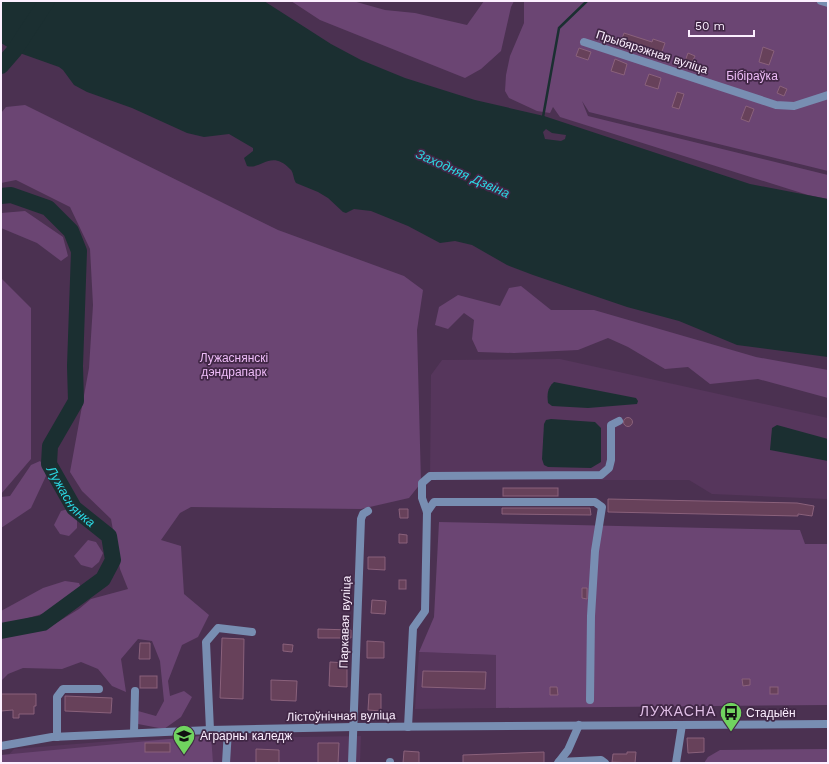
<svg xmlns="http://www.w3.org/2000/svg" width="829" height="764" viewBox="0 0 829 764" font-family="'Work Sans',sans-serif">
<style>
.built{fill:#56365c}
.green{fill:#6b4573}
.water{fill:#1b2f31;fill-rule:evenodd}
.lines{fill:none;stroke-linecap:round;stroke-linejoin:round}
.stream{stroke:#1b2f31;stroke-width:2.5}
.river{stroke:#1b2f31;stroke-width:16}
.building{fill:#67415a;stroke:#8a617b}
.minor{stroke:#788eb2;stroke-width:8}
.labels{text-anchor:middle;stroke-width:3.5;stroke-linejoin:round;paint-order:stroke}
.street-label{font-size:12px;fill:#fcefff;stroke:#412746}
.park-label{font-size:12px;fill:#eebcf8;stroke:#412746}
.poi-label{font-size:12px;fill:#fcefff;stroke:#412746;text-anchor:start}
.water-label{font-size:13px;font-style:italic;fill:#2bd8e2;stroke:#412746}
.quarter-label{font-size:14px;letter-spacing:1px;fill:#dfbee5;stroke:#412746}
</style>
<rect width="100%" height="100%" fill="#4b3151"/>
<g class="built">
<polygon points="560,359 828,418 828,499 712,494 689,480 430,480 431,375 442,360"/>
<polygon points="419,652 496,655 496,708 415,709"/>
<polygon points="361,736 360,763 1,763 14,749 125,740"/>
</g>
<g class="green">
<polygon points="291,1 353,1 385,10 415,13 467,25 484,1 514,1 511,7 501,51 481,69 465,78 320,20"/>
<polygon points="524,1 828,1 828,171 589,112 582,101 588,116 828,175 828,199 808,195 560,117 553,107 550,113 537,111 509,98 505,91 506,75 510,56 524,23"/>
<polygon points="25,105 278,230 404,276 423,290 417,330 421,483 409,498 361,509 191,507 180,513 161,540 181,546 184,594 209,615 198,637 182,645 168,681 170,696 184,691 192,697 181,717 164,729 138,724 138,711 156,716 164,701 160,661 152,641 138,639 121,659 126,692 112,686 98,669 81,662 62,669 23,668 8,674 1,681 1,637 48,628 79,609 91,599 128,589 120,569 111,519 82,491 70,472 89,368 93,305 90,249 70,207 16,180 1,183 1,113 6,107"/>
<polygon points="25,211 63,237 68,256 61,261 37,243 1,228 1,213"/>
<polygon points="1,278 31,308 31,459 1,494"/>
<polygon points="521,286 551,310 594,310 756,357 828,370 828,398 758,379 710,384 688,367 665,369 628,347 608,338 578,350 514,353 478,352 472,339 474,320 464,313 448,329 435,325 439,307 458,295 500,306 509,288"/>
<polygon points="40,461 44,466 46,476 31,508 1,528 1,497 10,496 31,465"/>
<polygon points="68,509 77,519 77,528 69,536 60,534 54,525 61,511"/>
<polygon points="439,522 800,530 805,544 828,544 828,705 496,708 496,655 419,652 434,617"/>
<polygon points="88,540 96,542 103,553 99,562 92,568 81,565 74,556"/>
<polygon points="65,581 79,583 81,588 52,611 1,626 1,611 43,588"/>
<polygon points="211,735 213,763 1,763 1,755"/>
<polygon points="828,749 828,763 704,763 708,757 720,750"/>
</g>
<g class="water">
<path d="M1,1H264L331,44L361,60L405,78L475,100L544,116L750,184L828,199V357L737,345L679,321L627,307L533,275L507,265L472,245L455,241L440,243L408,226L371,211L354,209L346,213L343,212L328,198L318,192L296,183C293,179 294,172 290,169C271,149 261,170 247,166L244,158L253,151V148L229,134L204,137L187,133L132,108L87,92L74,85L63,70L59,67L14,51L1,43ZM546,129L552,133L566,135L565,139L561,141L545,139L543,132Z"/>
<path d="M554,382L636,398L638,401L637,404L588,408L552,406L548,403C547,395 547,388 554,382Z"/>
<polygon points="551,419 595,422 601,428 601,462 591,468 548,467 544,465 542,459 544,424 546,420"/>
<polygon points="777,425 828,439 828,461 770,450 772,428"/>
</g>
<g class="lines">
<polyline class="stream" points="543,117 559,28 587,1"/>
<g class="river">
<polyline points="1,66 14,51 47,1"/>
<path id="s1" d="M1,196L11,195L48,208L71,231L79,251L75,366L76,401L50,446L49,464L74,508L109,536L113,560L103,579L43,623L1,631"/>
</g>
</g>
<g class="building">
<polygon points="624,33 652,42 653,39 665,43 660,57 620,44"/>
<polygon points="763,47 774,51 769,65 759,62"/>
<polygon points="579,48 591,52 588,60 576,56"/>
<polygon points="688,53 695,56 690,66 684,64"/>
<polygon points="615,59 627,64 624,75 611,71"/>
<polygon points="649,74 661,78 658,89 645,85"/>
<polygon points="780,86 787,89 784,96 777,93"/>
<polygon points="677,92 684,94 679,109 672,107"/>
<polygon points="746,106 754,109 749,122 741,119"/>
<circle cx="628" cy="422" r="4.5"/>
<rect x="503" y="488" width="55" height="8"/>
<polygon points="608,499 797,503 814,506 812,516 798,514 798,516 608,512"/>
<polygon points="502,508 590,508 591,515 502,514"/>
<polygon points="399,509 408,509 408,518 400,518"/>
<polygon points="399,534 407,535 407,543 399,543"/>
<polygon points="368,557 385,557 385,570 368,569"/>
<rect x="399" y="580" width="7" height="9"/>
<polygon points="582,588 587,588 587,599 582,598"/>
<polygon points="372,600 386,601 385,614 371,613"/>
<polygon points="318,629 351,630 351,638 318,638"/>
<polygon points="222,638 244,639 243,699 220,698"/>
<polygon points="367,641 384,642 384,658 367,658"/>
<polygon points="140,643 150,643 150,659 139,659"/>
<polygon points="283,644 293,645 292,652 283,651"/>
<polygon points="330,662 347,663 347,687 329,686"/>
<polygon points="423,671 486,672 485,689 422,687"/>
<rect x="140" y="676" width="17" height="12"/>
<polygon points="742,679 750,679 750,685 743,686"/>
<polygon points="271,680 297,681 296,701 271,700"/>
<polygon points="550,687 557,687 558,695 550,695"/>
<rect x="770" y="687" width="8" height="7"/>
<polygon points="1,694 36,694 36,706 34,706 34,714 19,714 19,718 13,718 13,710 1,711"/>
<polygon points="369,694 381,694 381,711 368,710"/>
<polygon points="65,696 112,698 111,713 65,711"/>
<polygon points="687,738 704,738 704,752 688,753"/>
<rect x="145" y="743" width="25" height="9"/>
<polygon points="318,743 339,743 338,763 318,763"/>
<polygon points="256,749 279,750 279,763 256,763"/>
<polygon points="404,751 419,752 419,763 403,763"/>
<polygon points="544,752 544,763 463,763 463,755"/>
<polygon points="627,752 636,752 635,763 612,762 613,754 627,754"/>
</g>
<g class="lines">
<g class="minor">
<polyline points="821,1 828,3"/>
<polyline points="584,42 776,105 794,106 828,95"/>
<polyline points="427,512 434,502 595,502 602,507 595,551 591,616 590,700"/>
<polyline points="408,727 413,628 425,611 427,512 422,498 422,483 430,476 601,475 609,468 611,460 611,425 619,421"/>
<polyline points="210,730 206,642 218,628 252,632"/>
<polyline points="134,733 135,691"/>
<polyline points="57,737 57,697 63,689 99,689"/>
<polyline points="1,746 52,737 210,730 353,727 828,724"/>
<polyline points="559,762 601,760 605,763"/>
<polyline points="226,763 228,730"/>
<polyline points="352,763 361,519 363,514 368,511"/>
<polyline points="390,763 390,762"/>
<polyline points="558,763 568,750 579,725"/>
<polyline points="676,763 682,725"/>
</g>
</g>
<defs>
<g id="bus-pin" transform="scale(1.15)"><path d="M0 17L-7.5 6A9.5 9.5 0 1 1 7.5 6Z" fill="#70d35f" stroke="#412746"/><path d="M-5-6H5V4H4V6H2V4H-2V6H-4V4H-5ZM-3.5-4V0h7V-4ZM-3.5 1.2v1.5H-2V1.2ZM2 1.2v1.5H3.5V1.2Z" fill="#111"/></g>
<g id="university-pin" transform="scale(1.15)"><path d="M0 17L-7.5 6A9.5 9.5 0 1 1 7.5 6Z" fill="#70d35f" stroke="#412746"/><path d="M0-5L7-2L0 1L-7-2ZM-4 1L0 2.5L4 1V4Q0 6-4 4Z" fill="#111"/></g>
</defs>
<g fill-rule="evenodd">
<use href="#bus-pin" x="731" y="713"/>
<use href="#university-pin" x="184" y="736"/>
</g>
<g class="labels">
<g class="street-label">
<text transform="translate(652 52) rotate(18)" y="4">Прыбярэжная вуліца</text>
<text transform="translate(345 622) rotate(-88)" y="4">Паркавая вуліца</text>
<text transform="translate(341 716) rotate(-1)" y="4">Лістоўнічная вуліца</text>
</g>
<g class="park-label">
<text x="752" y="80">Бібіраўка</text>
<text x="234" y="362">Лужаснянскі<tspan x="234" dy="14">дэндрапарк</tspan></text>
</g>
<g class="poi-label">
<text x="746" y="717">Стадыён</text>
<text x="200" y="740">Аграрны каледж</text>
</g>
<g class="water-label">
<text transform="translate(463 173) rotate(24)" y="5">Заходняя Дзвіна</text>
<text dy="5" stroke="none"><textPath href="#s1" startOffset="363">Лужаснянка</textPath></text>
</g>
<g class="quarter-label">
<text x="678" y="716">ЛУЖАСНА</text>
</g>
</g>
<rect width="829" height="764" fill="none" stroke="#fcefff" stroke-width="4"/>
<path d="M689 30v6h65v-6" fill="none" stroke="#fcefff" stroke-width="2"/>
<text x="695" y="30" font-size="12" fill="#fcefff" stroke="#412746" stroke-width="3" paint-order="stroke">50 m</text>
</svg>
